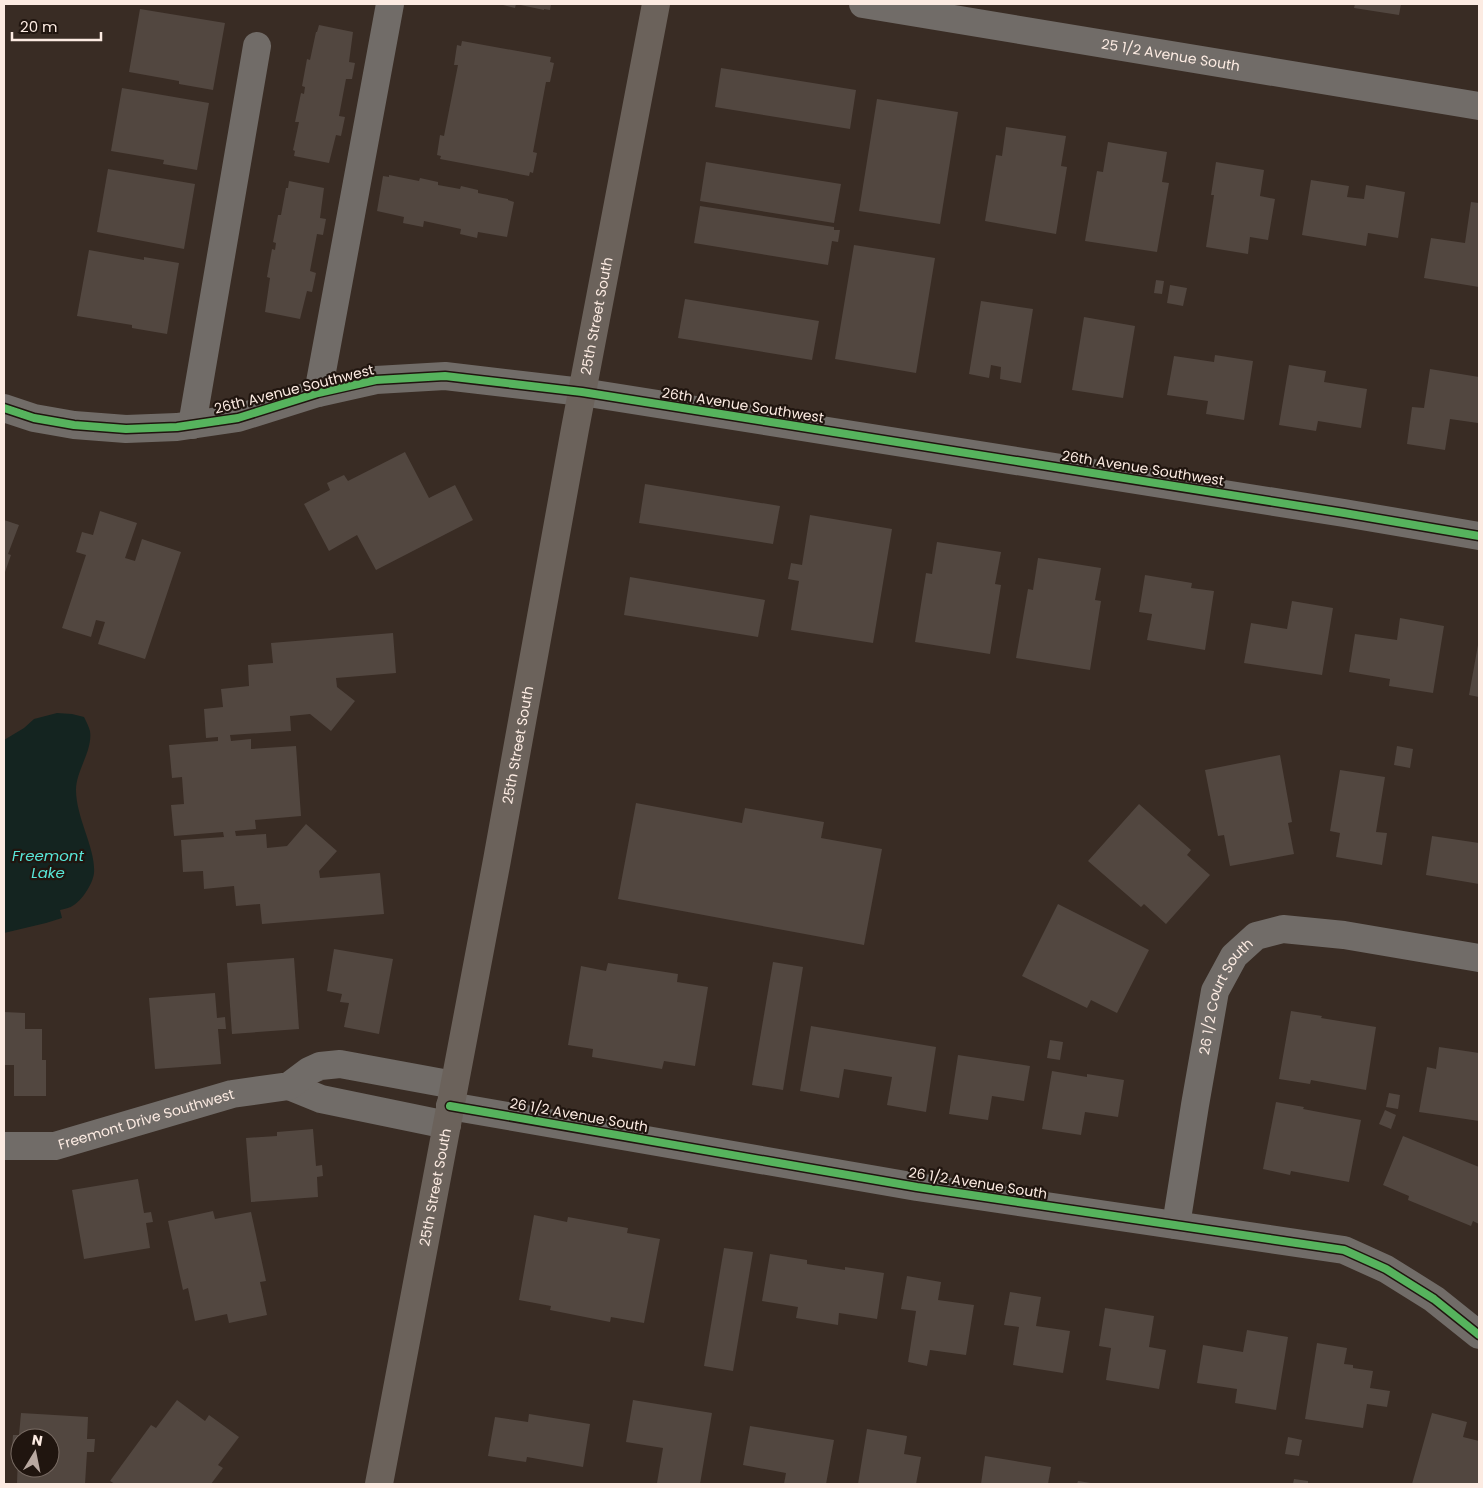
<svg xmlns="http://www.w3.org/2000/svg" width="1483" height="1488" viewBox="0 0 1483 1488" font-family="Poppins,sans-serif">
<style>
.water{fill:#142420}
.building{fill:#524740}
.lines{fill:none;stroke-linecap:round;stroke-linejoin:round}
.minor{stroke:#716c68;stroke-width:28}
.major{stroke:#6b625b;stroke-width:28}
.cycleway-casing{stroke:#20150f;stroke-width:11}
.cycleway{stroke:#56b35d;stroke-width:8}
.labels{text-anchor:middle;stroke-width:4.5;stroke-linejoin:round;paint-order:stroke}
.street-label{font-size:14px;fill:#fcebe2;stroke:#20150f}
.water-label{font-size:15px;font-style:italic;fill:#58e6d8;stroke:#20150f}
</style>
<rect width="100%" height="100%" fill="#392c24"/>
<path class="water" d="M57,713L72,714L84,717C86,721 89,727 90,731C93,751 76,770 76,790C76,818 96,849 94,873C93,883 83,899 74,905C70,908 64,909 60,910L62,918L46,923L4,933V740L24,728L34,719Z"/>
<g class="building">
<polygon points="499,4 516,4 515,8"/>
<polygon points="516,4 551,4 550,10 544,9 544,10"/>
<polygon points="1355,4 1401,4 1399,15 1354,8"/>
<polygon points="140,9 225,23 213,90 179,84 179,81 129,72"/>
<polygon points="319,25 353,32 349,62 355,63 352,79 346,79 339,116 345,117 341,136 336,135 329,163 294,156 295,151 293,150 299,122 295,122 301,93 304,94 305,87 302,86 307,59 310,60 316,32 317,32"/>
<polygon points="462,41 551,57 550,62 554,63 550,82 546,82 533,152 537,153 533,173 530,172 529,176 440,159 441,156 437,155 440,135 444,136 458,65 454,65 457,45 461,46"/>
<polygon points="721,68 856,90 850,129 715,107"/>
<polygon points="122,88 209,103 197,170 163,164 164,160 111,151"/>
<polygon points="877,99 958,112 940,224 859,211"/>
<polygon points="1006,127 1066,136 1061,166 1067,167 1056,234 985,221 996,155 1002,156"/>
<polygon points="1108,142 1167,152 1162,182 1169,183 1157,252 1085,241 1097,171 1103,172"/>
<polygon points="706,162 841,184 834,223 700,201"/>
<polygon points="1216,162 1264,170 1260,196 1275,199 1268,240 1250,237 1248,254 1206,247 1214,195 1211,195"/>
<polygon points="108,169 195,184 184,249 97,232"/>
<polygon points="389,175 419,181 420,178 438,182 438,185 460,189 461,186 478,190 478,193 508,199 508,200 514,202 507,237 478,232 477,238 460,234 461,229 424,221 423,227 403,223 404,217 377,211 383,176 389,177"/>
<polygon points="1311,180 1349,186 1347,197 1364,199 1366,185 1405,192 1398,238 1368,233 1366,246 1302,235"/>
<polygon points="289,181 324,188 320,218 326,219 323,235 317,234 310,271 316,273 312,292 307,291 300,319 265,312 270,278 267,277 272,249 275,250 276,243 273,242 278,215 281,215 286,188 288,188"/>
<polygon points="1471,202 1479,203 1479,287 1424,278 1431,238 1465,243"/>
<polygon points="700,206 834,227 834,230 840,230 838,242 832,241 828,265 694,243"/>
<polygon points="854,245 935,258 916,373 835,359"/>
<polygon points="89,250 144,260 144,257 179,263 167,334 132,328 132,325 77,316"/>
<polygon points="1156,280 1164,281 1162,294 1154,293"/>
<polygon points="1170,285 1187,288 1183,306 1167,303"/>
<polygon points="685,299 819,321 812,360 678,338"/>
<polygon points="981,301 1033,309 1021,383 1000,379 1001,367 991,365 989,378 969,374"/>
<polygon points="1084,317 1135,326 1123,398 1072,390"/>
<polygon points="1215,355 1253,361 1244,420 1206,414 1208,401 1167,395 1174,356 1214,362"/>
<polygon points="1289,365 1326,371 1324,382 1367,389 1361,428 1318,421 1316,431 1279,425"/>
<polygon points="1430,369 1479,377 1478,423 1450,419 1445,450 1407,444 1412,407 1424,408"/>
<polygon points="405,452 429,498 455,485 473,520 376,570 357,535 329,551 304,504 330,490 327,483 344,475 348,481"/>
<polygon points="645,484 780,506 773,544 639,523"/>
<polygon points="100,511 137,523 125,558 135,561 142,539 181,552 145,659 98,644 105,622 96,620 91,637 62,628 86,555 76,552 82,532 93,535"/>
<polygon points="810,515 892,529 873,643 791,630 799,581 788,579 791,563 802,565"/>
<polygon points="4,520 19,525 8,554 11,555 4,575"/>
<polygon points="937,542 1001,552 995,584 1001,585 990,654 915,642 926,573 932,574"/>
<polygon points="1038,558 1101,568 1095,600 1101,601 1090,670 1016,658 1028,589 1033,590"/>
<polygon points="1145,575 1192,583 1191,588 1214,591 1205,650 1147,640 1152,614 1139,612"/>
<polygon points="630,577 765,600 758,637 624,615"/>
<polygon points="1292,601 1333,608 1322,675 1244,663 1251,623 1287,629"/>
<polygon points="1400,618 1444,626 1433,693 1389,686 1390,679 1349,672 1355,634 1397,640"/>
<polygon points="393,633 396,673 336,678 337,687 355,701 331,731 310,714 290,716 291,731 230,735 231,741 251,739 251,749 296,746 301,816 255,820 256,829 235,831 236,836 266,834 267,848 287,846 306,824 337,851 319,871 320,878 380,873 384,914 262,924 260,904 236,906 234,886 204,889 203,871 183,872 181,840 224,837 223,832 174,836 171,805 184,804 182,777 172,778 169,745 218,741 218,737 206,738 204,709 223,707 221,689 249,686 248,665 273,663 271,643"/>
<polygon points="1478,645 1479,645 1479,697 1469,695"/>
<polygon points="1397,746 1413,749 1410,768 1394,765"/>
<polygon points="1280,755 1292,822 1288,823 1294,854 1230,866 1224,835 1218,836 1205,770"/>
<polygon points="1340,770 1385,777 1376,832 1387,833 1382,865 1336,857 1340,833 1330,831"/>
<polygon points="636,803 742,823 745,808 824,822 821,838 882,849 864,945 618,899"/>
<polygon points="1139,804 1191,850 1187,855 1210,875 1166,924 1144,904 1141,907 1088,861"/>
<polygon points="1432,836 1479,843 1479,884 1426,875"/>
<polygon points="1058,904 1149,950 1117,1013 1091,1000 1087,1008 1022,976"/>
<polygon points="334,949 393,959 379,1034 344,1027 349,1003 340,1002 342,994 327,991"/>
<polygon points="294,958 299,1029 232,1034 227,963"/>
<polygon points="773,962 803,967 783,1090 752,1085"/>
<polygon points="608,963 678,974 677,982 708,987 695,1066 664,1061 662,1069 592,1057 593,1049 568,1045 581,966 606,971"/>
<polygon points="215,993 217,1018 225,1017 226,1029 218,1029 221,1064 155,1069 149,998"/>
<polygon points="1291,1011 1322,1016 1321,1018 1376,1027 1366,1090 1311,1080 1310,1084 1279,1079"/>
<polygon points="4,1012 25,1013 25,1029 42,1029 42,1060 46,1060 46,1096 14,1096 14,1065 4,1065"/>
<polygon points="811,1026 936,1047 926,1112 887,1105 892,1077 844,1069 839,1098 800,1091"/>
<polygon points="1050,1040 1063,1042 1060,1060 1047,1058"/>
<polygon points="1439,1047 1479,1053 1479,1121 1419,1112 1427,1067 1436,1069"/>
<polygon points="958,1055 1030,1066 1024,1101 992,1096 988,1120 949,1114"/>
<polygon points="1052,1071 1087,1077 1087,1074 1124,1080 1118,1117 1085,1112 1081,1135 1042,1129"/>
<polygon points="1389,1093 1400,1095 1398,1109 1386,1107"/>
<polygon points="1276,1102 1304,1107 1303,1109 1361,1120 1349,1182 1291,1171 1290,1175 1263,1169"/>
<polygon points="1385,1110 1396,1115 1391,1129 1379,1124"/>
<polygon points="313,1129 316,1166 322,1165 323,1176 317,1177 318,1197 251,1202 246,1138 277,1136 277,1132"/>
<polygon points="1403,1136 1479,1167 1479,1224 1473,1221 1471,1226 1408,1200 1409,1196 1383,1185"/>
<polygon points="138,1179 144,1213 151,1212 153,1222 146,1223 150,1248 84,1259 72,1190"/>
<polygon points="213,1211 215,1219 251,1212 266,1281 260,1282 267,1315 229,1323 227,1314 195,1321 188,1288 183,1290 168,1221"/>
<polygon points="534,1215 567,1222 568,1217 628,1228 627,1233 660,1239 644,1323 611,1317 610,1322 550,1310 551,1306 519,1300"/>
<polygon points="724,1248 753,1252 733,1371 704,1366"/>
<polygon points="770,1254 807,1260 807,1264 845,1270 845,1267 884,1273 877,1319 839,1313 838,1325 796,1318 798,1307 762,1301"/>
<polygon points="907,1276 941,1282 938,1300 974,1305 966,1355 930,1350 927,1366 908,1362 916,1311 901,1309"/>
<polygon points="1010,1292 1041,1297 1036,1326 1070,1331 1063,1373 1013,1365 1019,1327 1004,1325"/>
<polygon points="1105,1308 1154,1316 1149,1347 1166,1350 1159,1389 1106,1380 1111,1348 1099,1346"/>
<polygon points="1247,1330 1288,1337 1276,1410 1235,1403 1237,1389 1197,1383 1203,1345 1243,1352"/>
<polygon points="1317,1343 1347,1348 1344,1364 1353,1365 1353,1368 1373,1371 1370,1388 1390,1391 1387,1407 1367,1404 1363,1428 1305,1419"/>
<polygon points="177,1400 205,1421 209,1415 239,1437 218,1465 223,1468 211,1484 115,1484 110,1481 151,1425 156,1428"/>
<polygon points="633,1400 712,1413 700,1484 657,1483 663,1448 626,1442"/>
<polygon points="21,1413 88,1417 87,1439 95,1439 94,1452 87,1452 85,1484 17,1483 18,1456 20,1456 20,1468 50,1468 50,1438 20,1438 20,1449 12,1448 13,1435 19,1435"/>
<polygon points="1432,1413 1467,1422 1463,1437 1479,1441 1479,1484 1412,1484"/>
<polygon points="529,1414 590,1424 583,1467 527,1457 526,1462 488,1456 495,1417 528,1422"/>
<polygon points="750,1426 834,1440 826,1484 784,1484 786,1473 743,1465"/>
<polygon points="867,1429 907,1436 904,1454 921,1457 916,1484 858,1484"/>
<polygon points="1288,1437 1302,1440 1299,1456 1285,1454"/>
<polygon points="985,1456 1051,1467 1048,1484 981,1484"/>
<polygon points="1294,1479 1308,1481 1308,1484 1293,1484"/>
<polygon points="1078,1481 1091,1483 1091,1484 1077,1484"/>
</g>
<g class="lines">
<g class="minor">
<path id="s1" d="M863,4L1479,106"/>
<polyline points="318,393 390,4"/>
<polyline points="4,408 34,418 74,425 126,429 177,427 238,418 318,393 376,380 445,376 582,392 1344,513 1479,536"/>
<polyline points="192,425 257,46"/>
<polyline points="289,1086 321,1099 447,1125"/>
<polyline points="450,1106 917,1187 1344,1250 1386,1269 1434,1299 1479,1335"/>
<path id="s2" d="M4,1146H55L232,1094L289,1086L309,1071L320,1066L340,1064L454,1085"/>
<path id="s3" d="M1176,1225L1195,1105L1215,991L1234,956L1256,936L1283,929L1344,935L1479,958"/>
</g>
<path class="major" id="s4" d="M379,1484L497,860L575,429L656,4"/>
<g class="cycleway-casing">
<g id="cycleway">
<polyline points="4,408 34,418 74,425 126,429 177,427 238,418 318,393 376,380 445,376 582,392 1344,513 1479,536"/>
<polyline points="450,1106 917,1187 1344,1250 1386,1269 1434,1299 1479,1335"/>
</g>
</g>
<use href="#cycleway" class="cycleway"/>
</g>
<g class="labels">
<g class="street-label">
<text dy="5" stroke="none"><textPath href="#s1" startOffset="312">25 1/2 Avenue South</textPath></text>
<text dy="5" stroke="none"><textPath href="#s4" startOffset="1188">25th Street South</textPath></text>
<text transform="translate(294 389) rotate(-14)" y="5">26th Avenue Southwest</text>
<text transform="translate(743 405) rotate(9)" y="5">26th Avenue Southwest</text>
<text transform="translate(1143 468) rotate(9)" y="5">26th Avenue Southwest</text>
<text dy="5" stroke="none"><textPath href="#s4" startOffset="752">25th Street South</textPath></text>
<text dy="5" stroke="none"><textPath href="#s3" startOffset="236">26 1/2 Court South</textPath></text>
<text transform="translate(579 1115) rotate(10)" y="5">26 1/2 Avenue South</text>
<text dy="5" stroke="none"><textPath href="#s2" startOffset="146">Freemont Drive Southwest</textPath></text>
<text transform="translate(978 1183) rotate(9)" y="5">26 1/2 Avenue South</text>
<text dy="5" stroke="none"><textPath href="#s4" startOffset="302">25th Street South</textPath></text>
</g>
<g class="water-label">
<text x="48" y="861">Freemont<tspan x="48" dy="17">Lake</tspan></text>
</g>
</g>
<rect width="1483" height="1488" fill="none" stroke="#fcebe2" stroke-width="10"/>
<g transform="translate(35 1453) rotate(10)"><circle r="24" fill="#20150f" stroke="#786b63"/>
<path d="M0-4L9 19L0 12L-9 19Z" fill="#b8a8a0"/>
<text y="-8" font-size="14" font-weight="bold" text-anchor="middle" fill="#fcebe2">N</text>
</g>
<path d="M12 32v8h89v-8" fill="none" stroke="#fcebe2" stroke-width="2.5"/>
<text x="20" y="32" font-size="15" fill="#fcebe2" stroke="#20150f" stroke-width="4" paint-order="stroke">20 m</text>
</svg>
